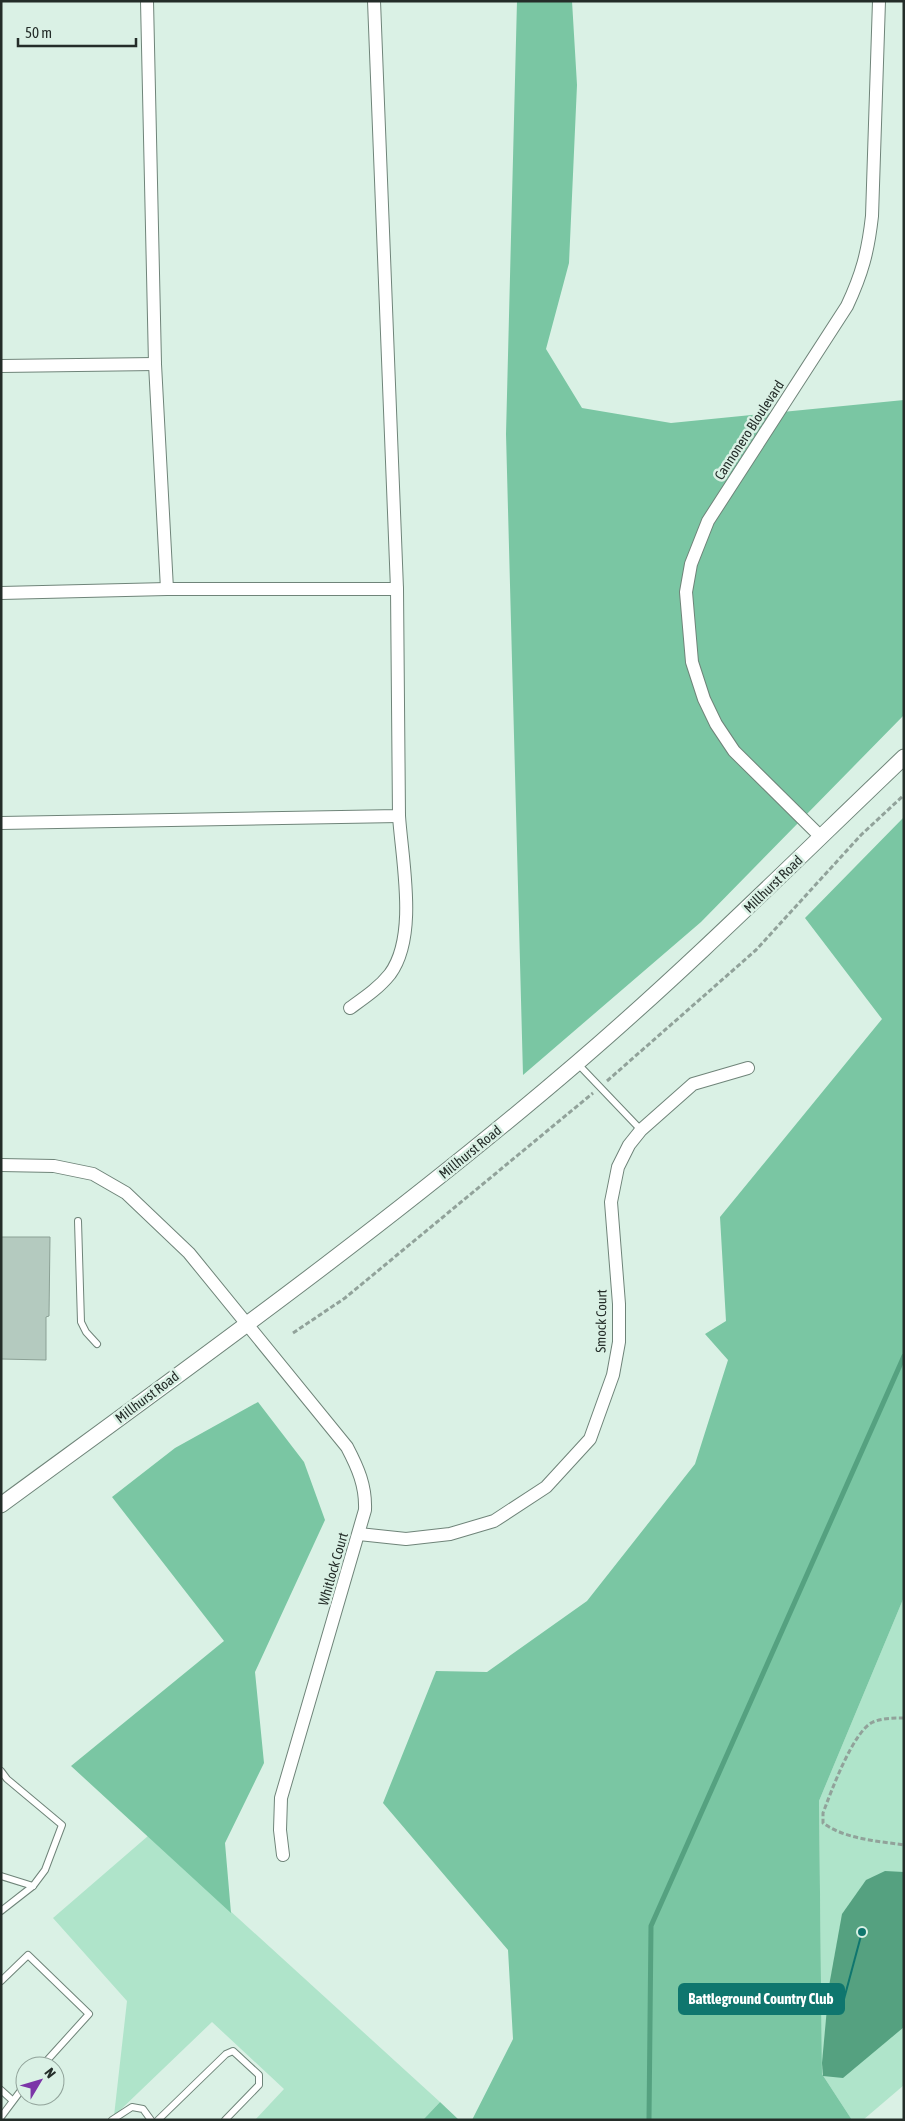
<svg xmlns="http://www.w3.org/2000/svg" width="905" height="2121" viewBox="0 0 905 2121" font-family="'Asap Condensed',sans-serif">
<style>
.green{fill:#afe4ca}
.forest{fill:#7ac6a3}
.water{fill:#55a180}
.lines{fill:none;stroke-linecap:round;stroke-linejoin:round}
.stream{stroke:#55a180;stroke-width:5}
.building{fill:#b4cabf;stroke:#8ba095}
.service-casing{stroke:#6f8479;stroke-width:8}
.minor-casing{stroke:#6f8479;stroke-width:14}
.tertiary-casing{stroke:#6f8479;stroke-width:17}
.path{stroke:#91a29a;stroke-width:3;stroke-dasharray:5 2.5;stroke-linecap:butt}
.service{stroke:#fff;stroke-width:6}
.minor{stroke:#fff;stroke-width:12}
.tertiary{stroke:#fff;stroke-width:15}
.labels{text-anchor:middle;stroke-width:5;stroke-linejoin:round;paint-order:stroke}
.street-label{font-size:14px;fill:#242d29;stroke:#daf1e5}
.leader{fill:none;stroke:#0f766e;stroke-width:2}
.callout-dot{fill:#0f766e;stroke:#daf1e5;stroke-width:2}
.callout{fill:#0f766e;stroke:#0f766e;stroke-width:2}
.callout-label{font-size:15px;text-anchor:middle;font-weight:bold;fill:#fff}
</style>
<rect width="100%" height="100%" fill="#daf1e5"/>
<g class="green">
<polygon points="904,1597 904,2085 863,2120 852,2120 822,2074 819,1801"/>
<polygon points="148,1836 440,2102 423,2120 255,2120 284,2089 212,2022 114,2116 127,2001 53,1918"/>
</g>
<g class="forest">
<polygon points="517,1 572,1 577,85 569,263 546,349 582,408 671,423 904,400 904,715 701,922 523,1075 506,434"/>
<polygon points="904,817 904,1597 819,1801 822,2074 852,2120 472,2120 513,2039 508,1950 383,1803 436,1671 487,1672 587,1601 695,1464 728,1360 705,1334 726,1321 720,1217 882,1019 805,918"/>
<polygon points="258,1402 304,1462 325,1520 255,1672 264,1763 225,1843 231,1913 71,1766 224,1641 112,1497 175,1448"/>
<polygon points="440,2102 459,2120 423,2120"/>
</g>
<polygon class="water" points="885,1871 904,1872 904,2027 843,2078 823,2076 822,2063 829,1986 842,1914 866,1880"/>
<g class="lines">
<polyline class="stream" points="649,2120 651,1926 904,1356"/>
</g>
<polygon class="building" points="1,1237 50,1237 49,1316 46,1317 46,1360 1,1359"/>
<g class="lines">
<g class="service-casing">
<g id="service">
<polyline points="577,1063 641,1130"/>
<polyline points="78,1221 81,1322 86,1332 97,1344"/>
<polyline points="1,1771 7,1779 62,1825 45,1870 33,1886 1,1911"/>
<polyline points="1,1876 33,1886"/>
<polyline points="1,1981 28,1955 89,2014 42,2066"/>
<polyline points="1,2090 12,2100"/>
<polyline points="1,2117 25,2085"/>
<polyline points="112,2120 132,2107 143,2109 151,2120"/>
<polyline points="158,2120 226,2054 233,2051 259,2075 259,2085 225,2120"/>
</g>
</g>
<g class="minor-casing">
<g id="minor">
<polyline points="147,1 155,364 167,589"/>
<polyline points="1,366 155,364"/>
<polyline points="1,593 167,589 397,589"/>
<polyline points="1,823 399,816 397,589 374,1"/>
<path d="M821,837L734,751L716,724L704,699L692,662L686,592L691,564L708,521L847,306C862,274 868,252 872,216L879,1"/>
<path d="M350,1008C364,998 379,988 390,974C418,936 402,861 399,816"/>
<path d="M1,1165L54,1166L93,1174L126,1193L189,1253L347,1447C358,1468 366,1486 365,1510L281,1798L280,1830L283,1855"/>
<polyline points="359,1534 406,1539 450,1534 494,1521 546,1487 590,1439 613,1375 619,1342 619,1304 611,1202 618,1167 629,1145 641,1130 693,1084 748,1068"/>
</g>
</g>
<g class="tertiary-casing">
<path id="tertiary" d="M1,1505C196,1362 393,1221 577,1063C690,966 796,860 904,757"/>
</g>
<g class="path">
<polyline points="607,1081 756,950 861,835 904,795"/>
<polyline points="293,1333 345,1298 593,1093"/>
<path d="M904,1718C893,1718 883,1718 873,1722C853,1731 831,1792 823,1813V1823C845,1839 877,1841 904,1845"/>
</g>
<use href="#service" class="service"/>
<use href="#minor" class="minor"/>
<use href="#tertiary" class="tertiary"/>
</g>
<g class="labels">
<g class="street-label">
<text transform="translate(749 430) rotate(-57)" y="5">Cannonero Bloulevard</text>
<text transform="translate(773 884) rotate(-44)" y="5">Millhurst Road</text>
<text transform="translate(470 1152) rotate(-39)" y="5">Millhurst Road</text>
<text transform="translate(601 1321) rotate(-89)" y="5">Smock Court</text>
<text transform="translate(147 1397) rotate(-37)" y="5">Millhurst Road</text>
<text transform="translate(333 1569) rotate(-74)" y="5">Whitlock Court</text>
</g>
</g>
<path class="leader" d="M862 1932L844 1999"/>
<circle class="callout-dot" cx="862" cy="1932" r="5"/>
<rect class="callout" x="679" y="1984" width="165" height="30" rx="5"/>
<g class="callout-label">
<text x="761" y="2004">Battleground Country Club</text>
</g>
<rect width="905" height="2121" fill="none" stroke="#242d29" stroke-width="5"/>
<g transform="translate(40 2081) rotate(52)"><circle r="24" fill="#daf1e5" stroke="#91a39a"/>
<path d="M0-4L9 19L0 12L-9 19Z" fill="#7c35a8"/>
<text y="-8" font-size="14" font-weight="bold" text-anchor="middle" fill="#242d29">N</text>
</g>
<path d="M18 38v8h118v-8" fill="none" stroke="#242d29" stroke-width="2.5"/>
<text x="25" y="38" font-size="15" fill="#242d29" stroke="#daf1e5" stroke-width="4" paint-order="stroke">50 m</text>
</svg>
